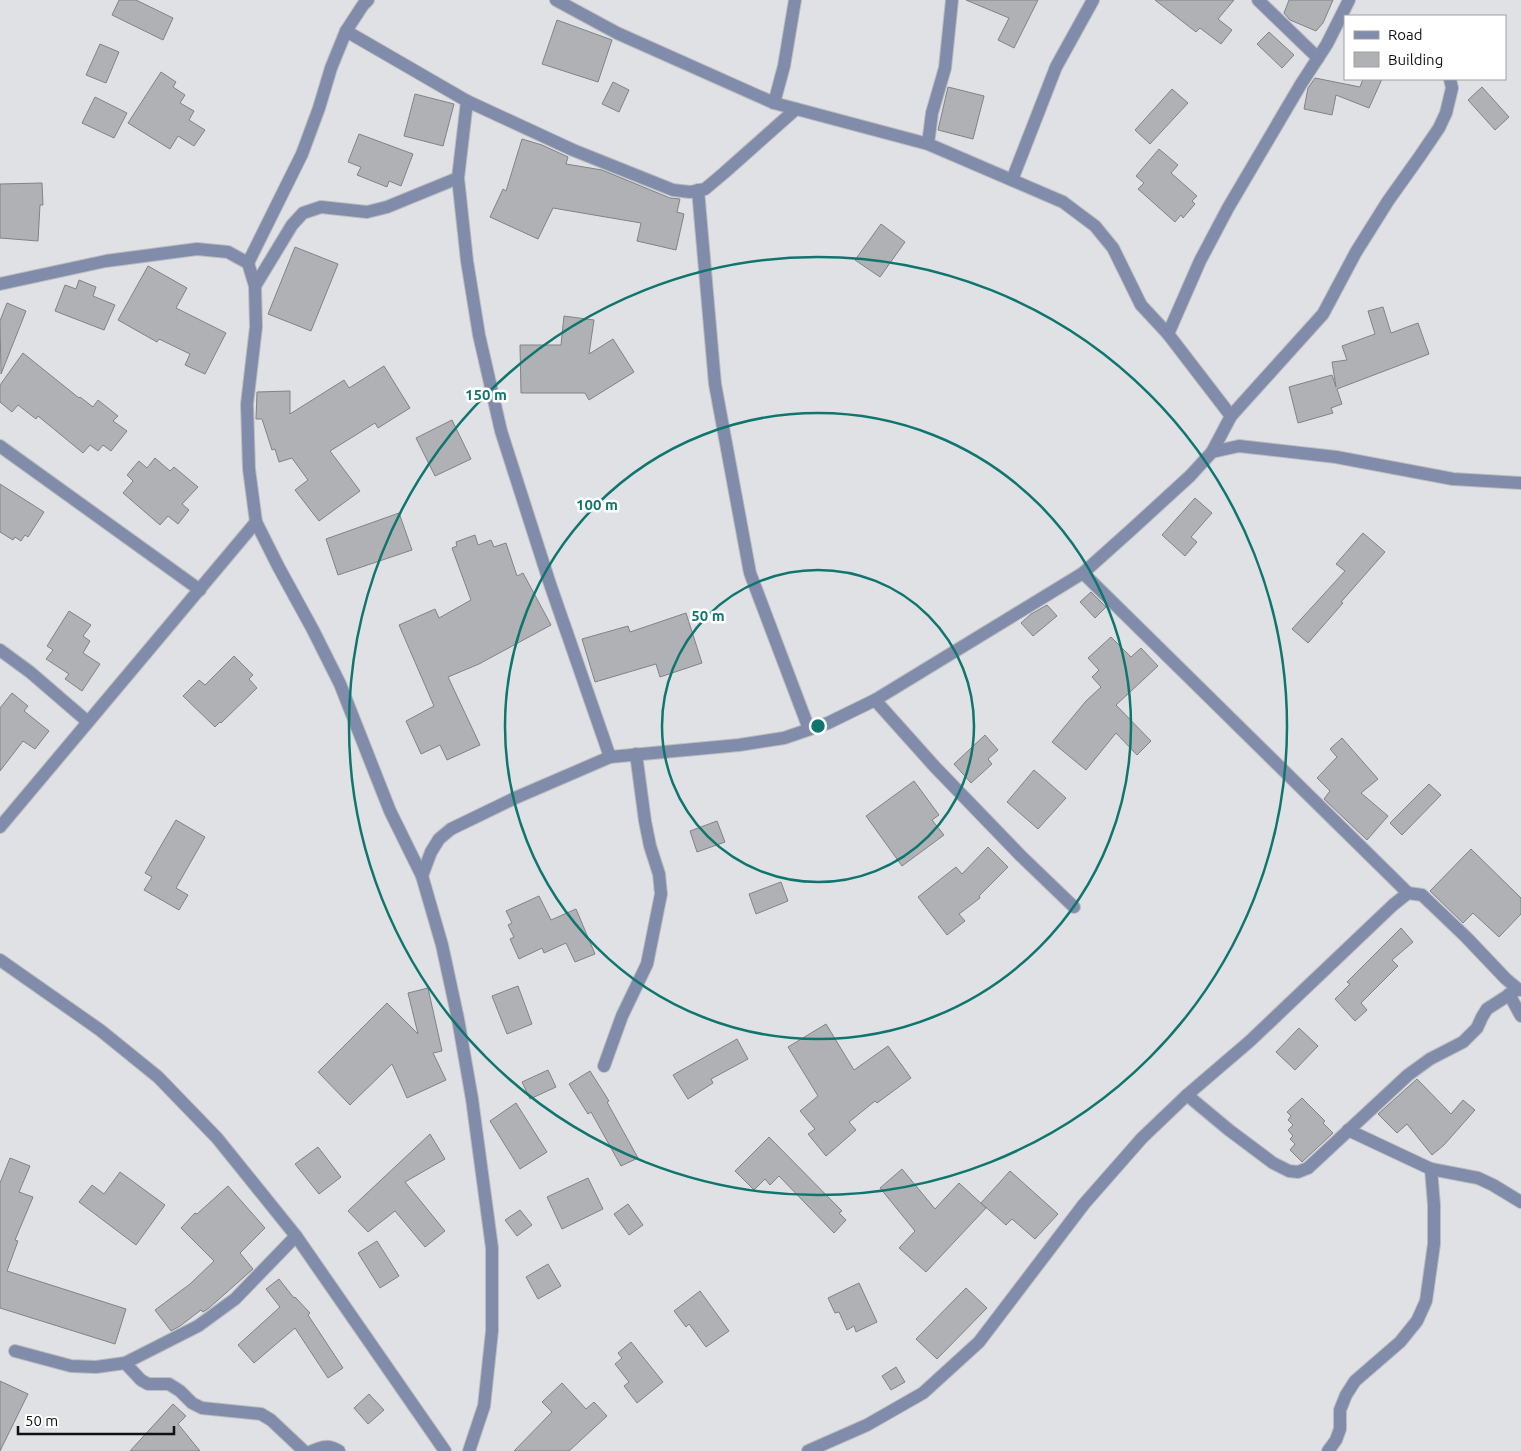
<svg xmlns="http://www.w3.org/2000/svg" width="1521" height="1451" viewBox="0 0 1521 1451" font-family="Ubuntu,sans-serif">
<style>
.building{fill:#afb1b5;stroke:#818387}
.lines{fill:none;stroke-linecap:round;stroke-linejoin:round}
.minor-casing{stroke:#babcbf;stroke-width:14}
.minor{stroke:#808caa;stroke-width:12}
.ring{fill:none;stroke:#0f766e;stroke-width:2.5}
.centre{fill:#0f766e;stroke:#fff;stroke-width:2.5}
.ring-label{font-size:15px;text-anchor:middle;font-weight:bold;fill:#0f766e;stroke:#fff;stroke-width:5;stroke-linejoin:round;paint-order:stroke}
</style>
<rect width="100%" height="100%" fill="#dfe1e5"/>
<g class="building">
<polygon points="119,0 136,0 173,18 163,40 112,15"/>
<polygon points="966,0 1038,0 1014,48 998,40 1009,18"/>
<polygon points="1155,0 1234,0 1218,19 1232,30 1221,44 1200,28 1196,32"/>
<polygon points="1289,0 1333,0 1323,23 1316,31 1290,20 1284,13"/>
<polygon points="557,20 612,40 598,82 542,64"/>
<polygon points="1269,32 1294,55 1282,68 1257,44"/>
<polygon points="100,44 119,52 106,83 86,75"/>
<polygon points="161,72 176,82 173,87 185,95 180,103 194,111 189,120 205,130 194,146 178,136 170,149 128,123"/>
<polygon points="1315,78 1360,87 1363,79 1382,79 1369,108 1336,95 1332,115 1304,109 1308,88"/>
<polygon points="613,82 629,90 619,112 602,104"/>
<polygon points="948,87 984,96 973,139 938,130"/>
<polygon points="1482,87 1509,117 1495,130 1468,100"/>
<polygon points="1172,89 1188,103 1150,144 1135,130"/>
<polygon points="415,94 454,104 443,146 404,136"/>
<polygon points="95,97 127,113 114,138 82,123"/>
<polygon points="359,134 413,154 401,186 389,181 387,187 357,175 361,167 348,162"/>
<polygon points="522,139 542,145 568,157 566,164 602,170 670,198 680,199 677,212 684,214 676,250 637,241 641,223 553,208 538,239 490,217 503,189 506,191"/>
<polygon points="1159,149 1178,165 1171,173 1197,196 1192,201 1195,204 1183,218 1181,215 1175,222 1138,189 1144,183 1136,176"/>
<polygon points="42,183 43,205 40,205 38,241 0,238 0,184"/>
<polygon points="881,224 905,242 880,277 855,260"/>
<polygon points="295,247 338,264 311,331 268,314"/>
<polygon points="148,266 187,288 176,308 226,333 205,374 185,365 190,354 159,339 157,342 118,320"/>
<polygon points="79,280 96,287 93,296 115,305 104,330 55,311 65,285 76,289"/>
<polygon points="7,303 26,311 1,374 0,321"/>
<polygon points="1383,307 1391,333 1418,323 1429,354 1337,389 1342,404 1331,408 1333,413 1298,423 1289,387 1332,375 1336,387 1332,362 1347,360 1342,346 1375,334 1368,311"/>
<polygon points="564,316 594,320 589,354 613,339 634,372 589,400 585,393 521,393 520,345 561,345"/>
<polygon points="23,353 79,398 80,397 93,407 98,400 118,416 113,421 127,431 111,451 103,445 98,451 90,445 83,453 38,416 36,419 18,405 12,412 0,402 0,385"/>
<polygon points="384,366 410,408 378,428 375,423 330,451 360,491 319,521 295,490 308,480 292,458 279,462 275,449 272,450 262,419 256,419 257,392 290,391 290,414 344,380 349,388"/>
<polygon points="452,420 471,459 435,476 416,438"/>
<polygon points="155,458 170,471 174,467 198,487 182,504 189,510 178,524 168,516 160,525 123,493 133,481 127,475 139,461 147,468"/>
<polygon points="0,484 44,512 28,537 25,535 21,541 15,537 13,540 0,532"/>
<polygon points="1195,498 1212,513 1191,537 1197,542 1185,556 1162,535"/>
<polygon points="399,513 412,550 338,575 326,539"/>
<polygon points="1363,533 1385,552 1341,602 1343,603 1308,643 1292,629 1345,571 1336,564"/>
<polygon points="475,535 478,545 491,540 494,547 506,543 517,576 523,573 551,625 479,664 448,677 480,745 447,760 440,745 421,754 406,721 434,706 399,625 435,609 439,618 471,600 452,548 457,546 456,542"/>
<polygon points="1091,592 1106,607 1095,618 1080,602"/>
<polygon points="1047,605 1057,616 1033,636 1021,623 1031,614"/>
<polygon points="69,611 91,625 83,636 90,641 83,653 100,664 82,691 65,679 69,674 46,659 53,650 47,646"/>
<polygon points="686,613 702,663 660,677 656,664 595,682 582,639 628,626 630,632"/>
<polygon points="1111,637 1131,657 1141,648 1158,666 1116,705 1151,741 1137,755 1116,733 1086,770 1052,742 1086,701 1101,687 1092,677 1099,670 1088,658"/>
<polygon points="234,656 253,675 249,679 257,688 221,723 220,722 215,727 183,696 199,680 205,685"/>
<polygon points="12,693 28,706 24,711 49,731 35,749 23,741 0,771 0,708"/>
<polygon points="985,735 998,750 988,759 992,764 971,783 954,764"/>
<polygon points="1342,738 1378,779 1361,793 1388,816 1367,840 1324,799 1330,791 1317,778 1337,757 1330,749"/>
<polygon points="1034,770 1066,798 1038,829 1007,802"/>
<polygon points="914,781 939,815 932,820 944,835 902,866 866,816"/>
<polygon points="1429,784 1441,795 1402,835 1390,823"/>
<polygon points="176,820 205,837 176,888 188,895 179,910 144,890 152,877 145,873"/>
<polygon points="717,821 725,842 697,852 690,831"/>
<polygon points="988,847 1008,867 979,896 980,898 959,914 965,921 947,935 918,897 956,867 962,874"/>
<polygon points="1471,849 1521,898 1521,914 1499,937 1473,913 1463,923 1430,891"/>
<polygon points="781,882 788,901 756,914 749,894"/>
<polygon points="539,896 551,920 576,909 595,954 575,962 566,943 544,953 542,948 519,959 510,939 514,937 508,925 512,923 506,911"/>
<polygon points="1401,928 1413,942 1392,960 1398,966 1361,1003 1367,1010 1355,1021 1335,999 1350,984 1347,982"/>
<polygon points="518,986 532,1024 507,1034 492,996"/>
<polygon points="428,988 442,1051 433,1053 446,1080 407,1098 392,1064 350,1105 318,1072 387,1003 418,1034 408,993"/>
<polygon points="826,1024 854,1070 888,1046 911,1078 877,1103 875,1101 849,1122 856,1130 826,1156 808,1134 815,1129 800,1111 818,1096 788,1047"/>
<polygon points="1299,1028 1318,1046 1295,1070 1276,1052"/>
<polygon points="737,1039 748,1059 711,1079 713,1083 688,1099 673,1075"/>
<polygon points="548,1070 556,1087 530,1099 522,1082"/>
<polygon points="590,1071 609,1101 607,1102 638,1158 621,1166 591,1112 588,1114 569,1084"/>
<polygon points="1417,1079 1451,1114 1463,1100 1475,1110 1444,1145 1432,1155 1407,1124 1397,1133 1378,1114"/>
<polygon points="1302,1098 1325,1121 1323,1123 1333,1133 1302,1162 1290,1150 1295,1144 1290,1139 1293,1136 1288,1130 1293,1125 1288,1120 1291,1116 1287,1112"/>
<polygon points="516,1103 547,1152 520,1169 490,1121"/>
<polygon points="430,1134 445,1159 405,1182 445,1231 425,1247 395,1211 368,1232 348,1211"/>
<polygon points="769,1137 842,1211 839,1213 846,1220 834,1233 779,1176 770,1185 765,1179 754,1190 735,1171"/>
<polygon points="318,1147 341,1177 319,1194 295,1164"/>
<polygon points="10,1158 30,1166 19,1192 33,1197 15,1240 18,1241 7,1271 126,1309 115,1344 0,1308 0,1183"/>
<polygon points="902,1169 935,1209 959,1183 986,1208 926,1272 899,1248 915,1231 880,1188"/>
<polygon points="1010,1171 1058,1214 1035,1239 1012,1219 1006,1225 981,1203"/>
<polygon points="120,1172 165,1205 136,1245 79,1202 92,1185 104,1194"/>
<polygon points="588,1178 603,1209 562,1229 547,1197"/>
<polygon points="228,1186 265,1228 240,1253 253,1269 209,1308 203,1312 201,1310 180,1326 171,1331 155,1310 190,1284 214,1261 181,1228 195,1213 197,1214"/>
<polygon points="628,1204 643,1225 629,1235 614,1214"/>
<polygon points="520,1210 532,1225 517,1236 505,1220"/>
<polygon points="377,1241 399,1276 380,1288 358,1253"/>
<polygon points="548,1264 561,1286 538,1299 526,1277"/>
<polygon points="279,1279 294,1298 295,1297 310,1313 308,1315 343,1368 328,1378 295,1328 254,1363 238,1345 280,1307 266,1289"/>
<polygon points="859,1283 877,1322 856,1332 854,1326 847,1330 839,1312 835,1313 828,1298"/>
<polygon points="966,1288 987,1308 937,1359 916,1339"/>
<polygon points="700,1291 729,1331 706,1347 689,1324 686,1327 674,1311"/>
<polygon points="631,1342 663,1382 637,1403 624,1386 629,1382 615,1364 622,1358 618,1353"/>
<polygon points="896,1367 905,1382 891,1390 882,1376"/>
<polygon points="0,1381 28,1394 0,1451"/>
<polygon points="562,1383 586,1409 594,1402 607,1416 569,1451 514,1451 552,1412 542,1402"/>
<polygon points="369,1394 384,1410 368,1424 354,1408"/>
<polygon points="173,1404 186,1416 178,1424 200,1451 130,1451"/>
</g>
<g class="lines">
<g class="minor-casing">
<g id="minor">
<polyline points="556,0 617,33 774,103 928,144 1063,202 1095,226 1113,248 1141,305 1168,334 1231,416"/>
<polyline points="1258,0 1318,58"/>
<polyline points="346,31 467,101 573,150 673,190 690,192 705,189 724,173 796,109"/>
<polyline points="467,101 458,178 467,261 479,335 501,431 550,584 610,757"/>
<polyline points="774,103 784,66 795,0"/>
<polyline points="928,144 932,113 945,68 952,0"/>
<polyline points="1012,180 1056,67 1093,0"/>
<polyline points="698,190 715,384 750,573 809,729"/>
<polyline points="248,263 302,154 319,108 331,68 346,31 363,5 368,0"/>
<polyline points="0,284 106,261 197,249 228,252 248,263 255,286 256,327 247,404 249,469 256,522 278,566 313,630 340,684 390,811 422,876 442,945 458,1019 472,1099 492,1248 492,1331 484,1406 469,1451"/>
<polyline points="255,286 292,225 303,213 321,207 367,212 387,207 458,178"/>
<polyline points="1168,334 1200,261 1228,208 1301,84 1327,44 1349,0"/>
<polyline points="0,446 200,590"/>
<polyline points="1212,452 1231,416 1323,314 1356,252 1388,201 1420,156 1439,128 1446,113 1452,88 1450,79"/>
<polyline points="1083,573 1408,893"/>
<polyline points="0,650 30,672 88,722"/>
<polyline points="875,700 935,767 1021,856 1074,907"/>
<polyline points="0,827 256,522"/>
<polyline points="422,876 431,852 439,839 451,829 515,798 610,757 739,745 784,738 828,723 875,700 1083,573 1131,530 1190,476 1212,452 1239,446 1336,457 1453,479 1521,483"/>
<polyline points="0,960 100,1030 158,1077 217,1138 296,1236 445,1451"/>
<polyline points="1509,994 1521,1016"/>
<polyline points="604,1066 622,1016 647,964 661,894 659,874 650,846 645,821 636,754"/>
<polyline points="1187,1095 1229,1130 1273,1163 1289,1171 1298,1172 1308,1168 1408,1075 1430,1059 1463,1042 1477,1028 1482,1017 1487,1009 1518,989"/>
<polyline points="1348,1130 1431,1169 1478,1178 1493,1185 1521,1202"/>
<polyline points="15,1351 71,1366 96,1367 125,1363 198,1326 235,1299 296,1236"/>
<polyline points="125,1363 141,1380 148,1384 169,1384 180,1391 192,1403 202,1408 261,1414 271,1420 304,1451"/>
<path d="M312,1451C323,1446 329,1445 339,1451"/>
<polyline points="808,1451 867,1425 923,1393 979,1342 1084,1204 1142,1138 1187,1095 1250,1041 1393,905 1408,893 1422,895 1466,937 1506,979 1518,989 1521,990"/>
<polyline points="1328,1451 1336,1440 1340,1429 1340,1410 1346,1395 1355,1381 1400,1342 1417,1321 1426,1301 1434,1244 1434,1205 1431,1169"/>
</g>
</g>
<use href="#minor" class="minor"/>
</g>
<g class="ring">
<circle cx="818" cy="726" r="156"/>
<circle cx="818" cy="726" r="313"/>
<circle cx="818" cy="726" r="469"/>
</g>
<circle cx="818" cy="726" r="8" class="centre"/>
<g class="ring-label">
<text x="486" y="400">150 m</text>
<text x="597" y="510">100 m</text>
<text x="708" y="621">50 m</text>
</g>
<rect x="1344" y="15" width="162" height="65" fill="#ffffff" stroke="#9fa0a0"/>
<rect x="1354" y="31" width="25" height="8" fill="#808caa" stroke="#9fa0a0"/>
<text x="1388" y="40" font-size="15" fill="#101112">Road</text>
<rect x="1354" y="52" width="25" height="15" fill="#afb1b5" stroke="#9fa0a0"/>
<text x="1388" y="65" font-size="15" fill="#101112">Building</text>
<path d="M18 1426v8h156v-8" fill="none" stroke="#101112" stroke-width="2.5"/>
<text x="25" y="1426" font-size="15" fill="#101112" stroke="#ffffff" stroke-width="4" paint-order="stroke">50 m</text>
</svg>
